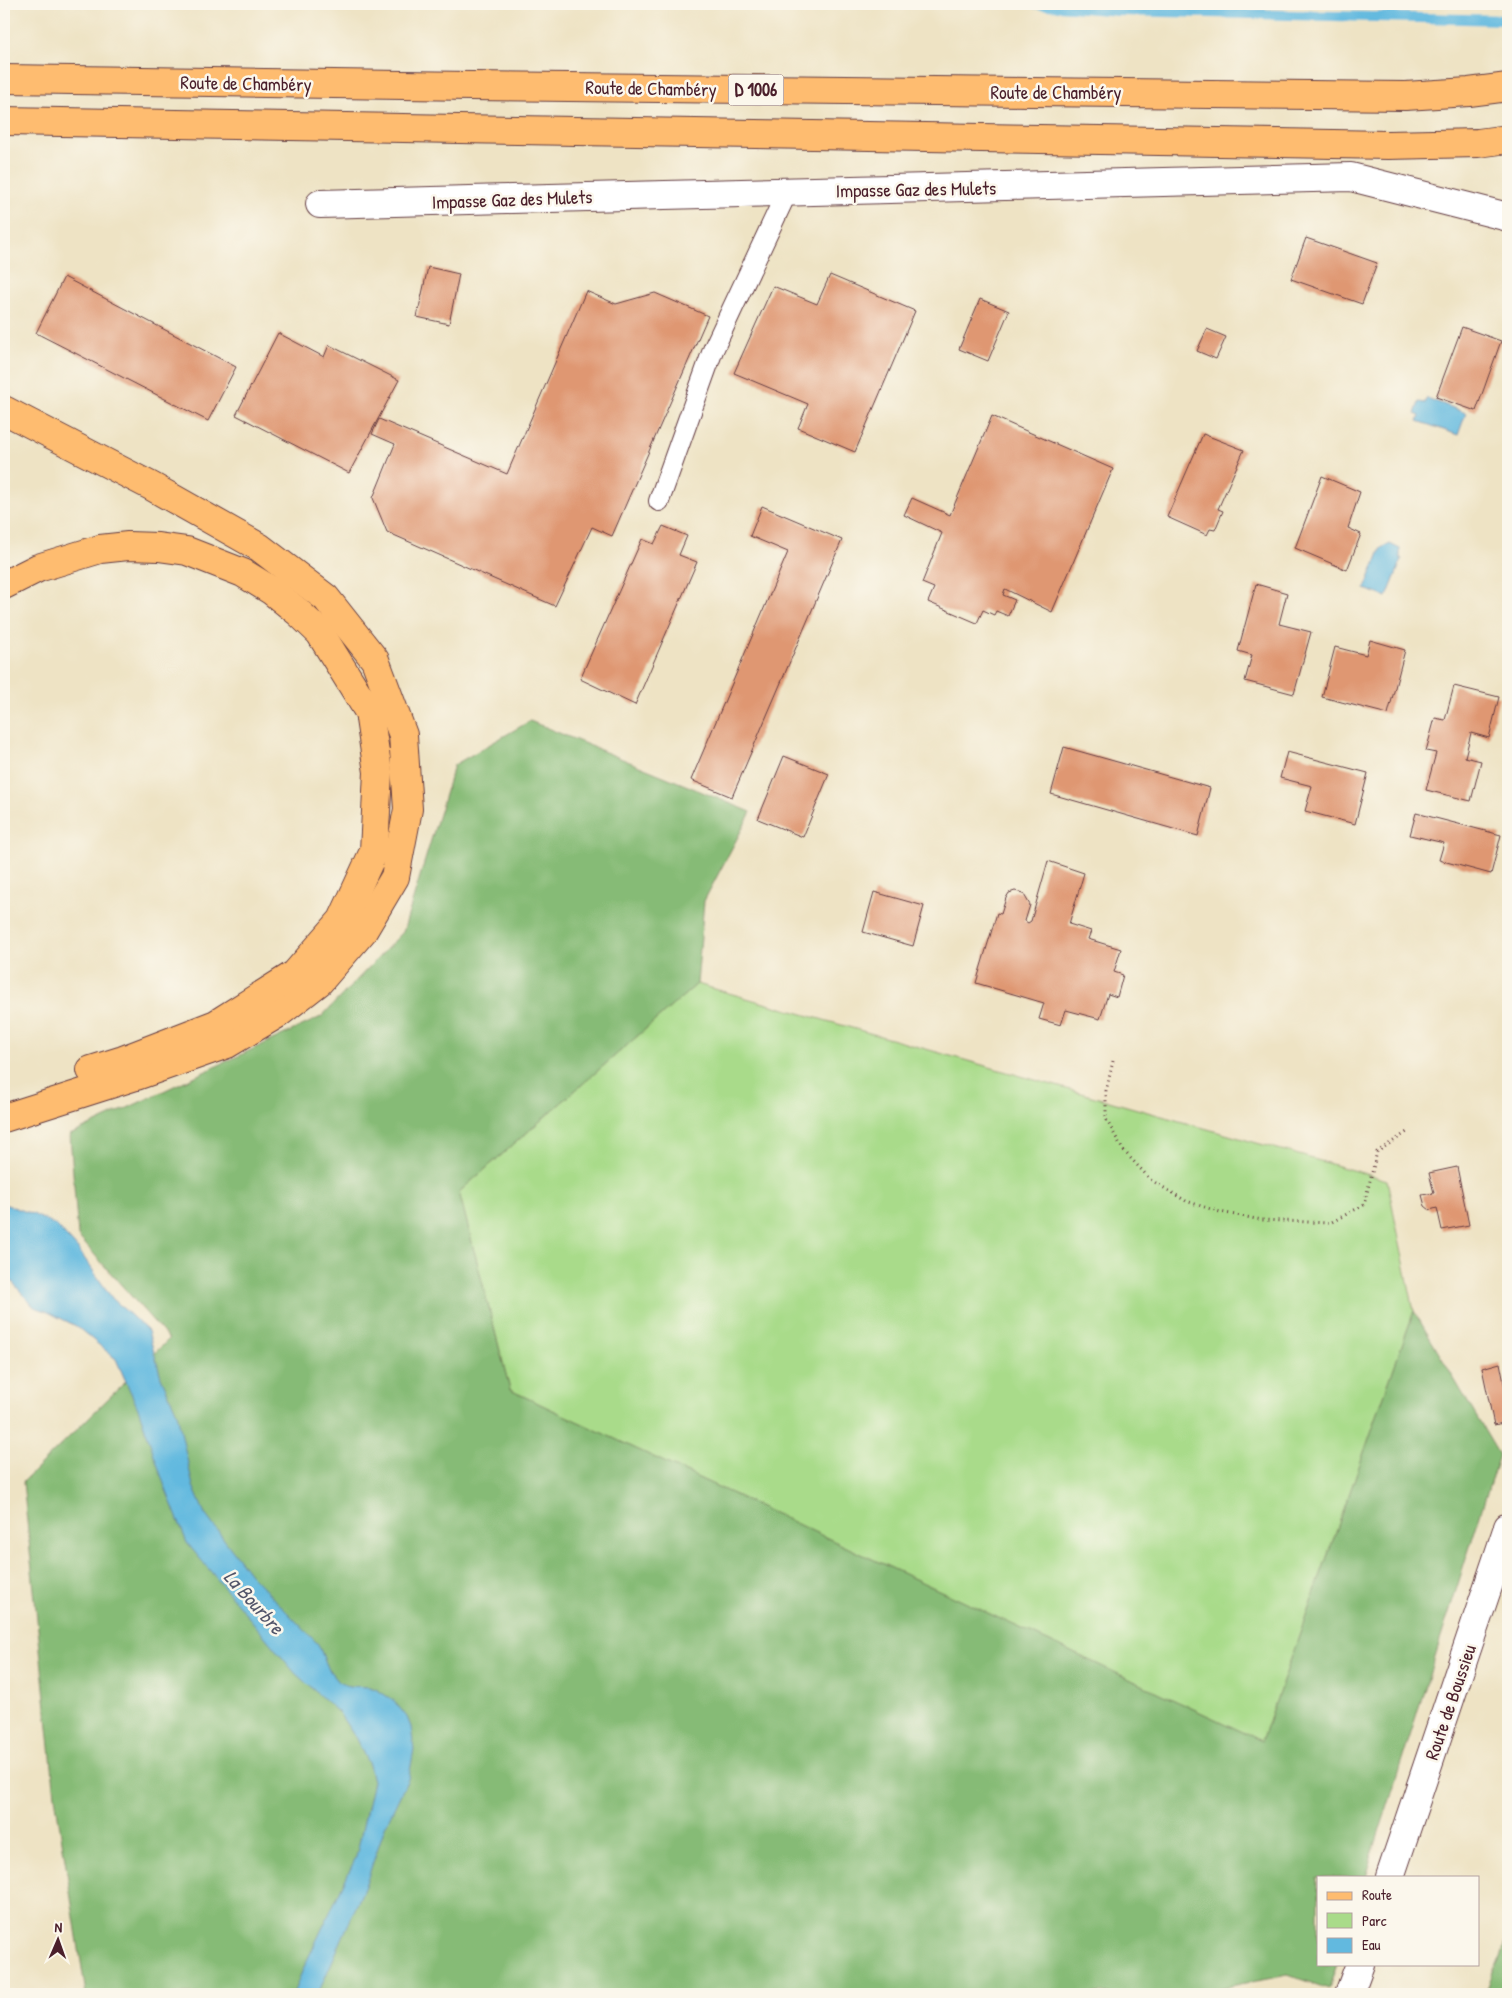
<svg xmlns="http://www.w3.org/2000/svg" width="1512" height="1998" viewBox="0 0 1512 1998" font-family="'Patrick Hand',sans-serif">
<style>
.green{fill:#a9db8a;stroke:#7a7d5a}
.forest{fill:#86bb76;stroke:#686d50}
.water{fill:#62b9df;stroke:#566c85}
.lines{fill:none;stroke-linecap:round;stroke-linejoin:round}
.stream{stroke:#62b9df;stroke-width:10}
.building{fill:#df9772}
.service-casing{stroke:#633c42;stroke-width:22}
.minor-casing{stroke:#633c42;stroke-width:30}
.tertiary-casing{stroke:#633c42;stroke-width:30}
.primary-casing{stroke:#633c42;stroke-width:30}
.motorway-casing{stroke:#633c42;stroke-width:30}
.path{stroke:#633c42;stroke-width:3;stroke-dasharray:1 4;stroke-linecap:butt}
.service{stroke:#fff;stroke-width:20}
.minor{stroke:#fff;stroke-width:28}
.tertiary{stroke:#fff;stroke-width:28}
.primary{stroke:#febc70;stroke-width:28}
.motorway{stroke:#febc70;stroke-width:28}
.labels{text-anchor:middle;stroke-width:5;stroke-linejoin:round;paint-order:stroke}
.shield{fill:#fbf7ec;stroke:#7f6065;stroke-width:1}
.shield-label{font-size:18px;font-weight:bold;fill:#4a1f2b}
.street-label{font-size:19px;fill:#4a1f2b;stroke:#fbf7ec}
.water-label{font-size:20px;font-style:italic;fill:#52556a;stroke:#fbf7ec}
</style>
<rect width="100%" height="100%" fill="#fbf7ec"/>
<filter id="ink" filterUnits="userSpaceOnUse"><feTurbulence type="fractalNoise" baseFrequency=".02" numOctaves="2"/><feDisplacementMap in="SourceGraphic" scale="10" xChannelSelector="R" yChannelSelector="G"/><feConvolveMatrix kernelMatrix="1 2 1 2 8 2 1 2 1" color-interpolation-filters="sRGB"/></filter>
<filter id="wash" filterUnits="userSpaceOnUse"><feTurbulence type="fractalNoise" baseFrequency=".0096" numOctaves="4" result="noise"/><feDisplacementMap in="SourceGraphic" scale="20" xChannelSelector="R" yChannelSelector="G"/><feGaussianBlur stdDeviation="1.12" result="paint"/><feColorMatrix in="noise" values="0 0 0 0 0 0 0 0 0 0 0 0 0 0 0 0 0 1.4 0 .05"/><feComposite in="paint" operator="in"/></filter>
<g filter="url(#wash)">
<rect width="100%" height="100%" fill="#eee3c4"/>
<polygon class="green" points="697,984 1387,1180 1414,1311 1262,1741 510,1390 459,1192"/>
<g class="forest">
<polygon points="530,721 751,812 704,901 697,984 459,1192 510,1390 1262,1741 1414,1311 1499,1455 1365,1877 1318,1877 1318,1964 1337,1964 1329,1989 1288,1975 1189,1994 86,1994 55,1796 23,1482 169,1339 78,1236 70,1135 321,1017 403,932 454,765"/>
<polygon points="1508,1936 1508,1994 1485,1994"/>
</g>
<g class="water">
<polygon points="1427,398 1466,413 1458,435 1418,421 1420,416 1415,414 1419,402 1425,403"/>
<polygon points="1390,544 1400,549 1400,558 1402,559 1387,597 1365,589 1381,548"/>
<polygon points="4,1204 33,1214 57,1226 78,1249 112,1298 148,1331 161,1377 177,1413 193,1486 205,1514 250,1574 318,1644 329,1670 340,1683 349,1686 369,1687 376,1689 394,1701 407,1717 411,1727 414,1749 409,1777 385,1827 365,1886 318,1994 293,1994 303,1969 356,1857 373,1781 369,1765 355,1737 339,1713 295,1673 187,1543 165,1487 139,1411 116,1359 76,1326 46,1311 34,1307 7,1276 4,1275"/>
</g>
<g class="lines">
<polyline class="stream" points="1036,4 1119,11 1508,20"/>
</g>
<g id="blocks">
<g class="building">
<polygon points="1306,238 1377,263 1362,304 1291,279"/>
<polygon points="428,267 459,274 449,324 417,317"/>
<polygon points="830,275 915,311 855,452 798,428 808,404 734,373 773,286 817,304"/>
<polygon points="64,277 236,367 208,421 36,333"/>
<polygon points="586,291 616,304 655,293 708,316 612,536 592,527 555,606 387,532 373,498 395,444 372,434 379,419 507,474"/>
<polygon points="980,299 1009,311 988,361 959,349"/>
<polygon points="1462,327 1501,341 1476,411 1436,397"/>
<polygon points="1207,329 1226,337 1216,359 1197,351"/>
<polygon points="278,333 324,357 329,345 399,380 349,473 236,415"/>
<polygon points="992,416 1113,469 1052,612 1005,589 1003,595 1015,600 1008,616 996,611 994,615 983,610 977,623 928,602 934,588 922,583 942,533 904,515 912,498 950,515"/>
<polygon points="1203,434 1244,450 1218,509 1223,511 1215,530 1210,529 1207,535 1167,517"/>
<polygon points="1322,476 1360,492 1348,528 1361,534 1347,570 1295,548"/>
<polygon points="762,506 842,540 732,797 691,780 788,552 750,536"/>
<polygon points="663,526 687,536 679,555 697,562 635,705 580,679 642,539 654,544"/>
<polygon points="1256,584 1287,593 1279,624 1311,632 1294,694 1245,681 1252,655 1238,651"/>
<polygon points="1370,640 1405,650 1388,714 1322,697 1335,647 1366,655"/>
<polygon points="1454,686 1499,697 1489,738 1471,733 1465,757 1481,761 1471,801 1426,790 1436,753 1426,751 1435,718 1445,720"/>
<polygon points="1064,747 1210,788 1198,836 1051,794"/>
<polygon points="1287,752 1368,773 1355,824 1305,811 1312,786 1280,778"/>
<polygon points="784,756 829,774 803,837 758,819"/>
<polygon points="1416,813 1501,835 1491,874 1439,860 1444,843 1410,835"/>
<polygon points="1048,861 1084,873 1069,924 1091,931 1088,939 1121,949 1114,972 1123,975 1117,997 1108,994 1100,1019 1066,1010 1061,1025 1039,1019 1044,1003 976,983 997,913 1001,914 1006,898 1009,893 1015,891 1023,893 1030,905 1025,921 1028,923 1031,921"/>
<polygon points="874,892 924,906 913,946 863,932"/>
<polygon points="1457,1167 1469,1225 1442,1230 1437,1208 1430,1210 1425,1206 1422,1195 1434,1193 1429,1173"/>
<polygon points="1500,1363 1508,1403 1508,1422 1494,1425 1482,1368"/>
</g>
</g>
</g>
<g filter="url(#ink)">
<use href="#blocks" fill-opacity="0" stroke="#633c42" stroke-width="1"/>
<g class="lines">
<g class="service-casing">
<polyline id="service" points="659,501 713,350 787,192"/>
</g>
<g class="minor-casing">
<polyline id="minor" points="320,204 1351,177 1508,217"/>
</g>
<g class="tertiary-casing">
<g id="tertiary">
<polyline points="1390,1877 1508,1527"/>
<polyline points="1349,1994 1360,1964"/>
</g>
</g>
<g class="primary-casing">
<g id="primary">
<polyline points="4,79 471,86 1405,96 1469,92 1508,87"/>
<polyline points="4,121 1388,145 1478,143 1508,139"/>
</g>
</g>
<g class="motorway-casing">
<g id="motorway">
<polyline points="4,410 151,486 259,547 326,598 375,660 403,735 408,809 395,877 363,931 319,982 279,1013 227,1044 136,1076 4,1118"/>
<polyline points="4,585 38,568 100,549 128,546 158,547 187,551 243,573 272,591 298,612 320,633 369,712 378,772 374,851 342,920 295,974 216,1024 123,1060 91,1070"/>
</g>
</g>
<polyline class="path" points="1113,1061 1106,1091 1106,1119 1123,1150 1151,1180 1186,1201 1220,1212 1262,1220 1330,1223 1364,1205 1377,1152 1407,1132"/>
<use href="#service" class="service"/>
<use href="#minor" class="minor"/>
<use href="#tertiary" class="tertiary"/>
<use href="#primary" class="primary"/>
<use href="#motorway" class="motorway"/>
</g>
</g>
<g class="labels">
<rect class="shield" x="728.5" y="74.5" width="55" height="31" rx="4"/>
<g class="shield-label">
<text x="756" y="96">D 1006</text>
</g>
<g class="street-label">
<text transform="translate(246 83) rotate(1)" y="7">Route de Chambéry</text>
<text transform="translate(651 88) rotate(1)" y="7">Route de Chambéry</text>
<text x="1056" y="99">Route de Chambéry</text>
<text transform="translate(916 189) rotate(-1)" y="7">Impasse Gaz des Mulets</text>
<text transform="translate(512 199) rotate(-2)" y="7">Impasse Gaz des Mulets</text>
<text transform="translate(1450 1702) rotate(-71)" y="7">Route de Boussieu</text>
</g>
<g class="water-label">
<text transform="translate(254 1602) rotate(48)" y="7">La Bourbre</text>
</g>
</g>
<rect width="1512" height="1998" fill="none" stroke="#fbf7ec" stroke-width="20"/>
<rect x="1317" y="1876" width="162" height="90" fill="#fbf7ec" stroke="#b4a19f"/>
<rect x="1327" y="1892" width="25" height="8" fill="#febc70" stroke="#b4a19f"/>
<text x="1362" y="1900" font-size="15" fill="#4a1f2b">Route</text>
<rect x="1327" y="1913" width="25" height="15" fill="#a9db8a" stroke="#b4a19f"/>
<text x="1362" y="1926" font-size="15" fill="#4a1f2b">Parc</text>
<rect x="1327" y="1938" width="25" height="15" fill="#62b9df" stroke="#b4a19f"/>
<text x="1362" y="1950" font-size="15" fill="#4a1f2b">Eau</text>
<g transform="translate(58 1940) rotate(2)" stroke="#fbf7ec" stroke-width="4" paint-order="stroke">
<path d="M0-4L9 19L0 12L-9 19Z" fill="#4a1f2b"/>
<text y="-8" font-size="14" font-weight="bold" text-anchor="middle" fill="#4a1f2b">N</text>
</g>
</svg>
